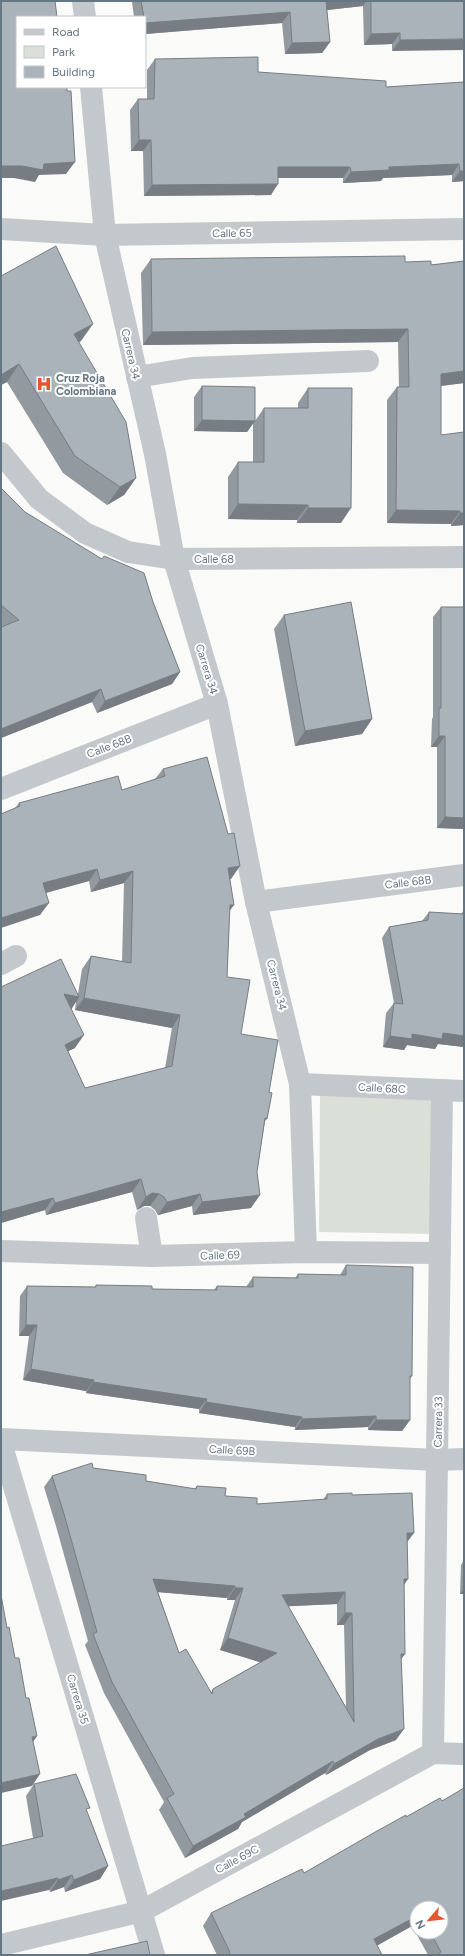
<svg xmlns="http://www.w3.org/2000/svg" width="465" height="1956" viewBox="0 0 465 1956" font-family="Figtree,sans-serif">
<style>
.green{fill:#dadfd7}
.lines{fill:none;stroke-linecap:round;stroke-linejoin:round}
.minor{stroke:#c3c8cc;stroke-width:22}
.wall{fill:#929a9f;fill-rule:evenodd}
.shaded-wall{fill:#777d82}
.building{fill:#aab3b9;stroke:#777d82;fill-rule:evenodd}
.labels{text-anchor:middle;stroke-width:4;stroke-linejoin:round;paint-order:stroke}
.street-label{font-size:11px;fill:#657683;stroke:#fff}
.poi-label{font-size:11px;font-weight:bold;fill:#657683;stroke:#fff;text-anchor:start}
</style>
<rect width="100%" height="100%" fill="#fafaf8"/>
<polygon class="green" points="320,1093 431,1100 433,1234 319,1232"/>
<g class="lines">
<g class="minor">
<polyline points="83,1 85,17"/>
<polyline points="91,87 105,235 155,454 174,559 217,704 256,902 300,1084 306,1252"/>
<polyline points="1,229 105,235 464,229"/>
<polyline points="137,377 192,368 368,361"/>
<polyline points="1,453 39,499 85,533 128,552 174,559 464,557"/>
<polyline points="1,789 217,704"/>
<polyline points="256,902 464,875"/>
<polyline points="1,964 16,956"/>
<polyline points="300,1084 464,1091"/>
<polyline points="146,1218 152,1256"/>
<polyline points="1,1251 152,1256 306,1252 440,1253"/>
<polyline points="1,1439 437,1460 464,1459"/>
<polyline points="1,1443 154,1955"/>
<polyline points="433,1753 442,1090"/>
<polyline points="1,1945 142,1911 433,1753 464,1754"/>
</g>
</g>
<g class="wall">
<polygon points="128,1 464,1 392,51 392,44 364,45 363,6 327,10 330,42 322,53 285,54 282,23 145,34 145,17 134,17 132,2 128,2"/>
<polygon points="155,59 258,72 386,87 464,82 464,181 452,182 452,175 383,178 381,181 343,183 343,178 278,178 271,195 144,196 143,151 131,151 130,110 138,99 147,99 147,70"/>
<polygon points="151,259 405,262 431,265 464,261 464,383 441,386 441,435 464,525 451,526 451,524 387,523 387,400 397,387 399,387 398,342 143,345 141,273"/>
<polygon points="1,276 81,341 79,342 136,478 124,495 107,505 63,473 7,382 1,385"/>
<polygon points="202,386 255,421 264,408 298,408 298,403 308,388 341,523 297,523 297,520 228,519 228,477 238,462 253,462 253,423 247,432 194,431 194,397"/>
<polygon points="1,488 25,512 153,602 180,672 172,684 97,713 92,702 1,738 1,627 3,626 1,625"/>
<polygon points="441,607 464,607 464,829 437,828 437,747 431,747 432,719 433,717 433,617"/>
<polygon points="284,615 372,719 362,734 295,746 274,629"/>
<path d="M163,769L231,879H230L227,977L241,1034L269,1092L267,1119L265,1121L251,1208L193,1215L192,1206L158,1215L155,1210L150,1206H144L137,1210L132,1192L46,1215L45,1210L1,1223V987L78,994L82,969L91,956L122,962L124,883L91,892L89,881L46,893L40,915L15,808L19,803L122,790L155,779ZM76,1001L75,1010L172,1028L165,1068L85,1088L68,1051L75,1048L71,1009Z"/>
<polygon points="464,910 464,1047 438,1044 435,1049 407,1045 404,1050 383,1047 386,1013 394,1003 382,938 389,927 422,921 429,912 461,914"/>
<polygon points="346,1265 412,1376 410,1379 410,1420 402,1431 368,1430 368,1427 295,1430 295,1427 199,1413 199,1409 86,1393 86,1391 23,1380 29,1336 19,1336 20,1296 27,1286 95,1287 96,1285 152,1289 214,1290 217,1286 246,1287 253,1277 295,1278 298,1274 340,1275"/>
<path d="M93,1468L146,1481L194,1489L197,1486L225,1496L257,1504L323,1500L327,1494L352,1495L407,1543L404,1585L401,1660L396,1740L370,1750L326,1775L325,1773L242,1822L238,1829L185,1858L159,1810L164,1802L104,1693L85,1645L88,1641L56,1526L44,1487L52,1476ZM158,1592L227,1598V1600H235L220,1650L261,1662L213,1689L211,1693L179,1653ZM337,1604V1625H344L346,1707L288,1606Z"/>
<polygon points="464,1560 464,1594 460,1594 461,1565"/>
<polygon points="34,1784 87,1812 108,1866 100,1879 65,1892 64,1887 50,1892 33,1838 26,1796"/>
<path d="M442,1801L464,1955H428L412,1926L377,1945L382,1955H217L203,1926L211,1913L304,1873L406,1817ZM417,1908L441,1932H417Z"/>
</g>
<g class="shaded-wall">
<polygon points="325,1 366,1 363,6 318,11"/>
<polygon points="290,12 282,23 145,34 145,23"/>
<polygon points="400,33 392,44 364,45 371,34"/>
<polygon points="464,39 464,50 392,51 400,40"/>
<polygon points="330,42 322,53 285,54 292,43"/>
<polygon points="139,140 151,140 143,151 131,151"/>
<polygon points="75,162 66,174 39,175 35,182 14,178 1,178 1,166"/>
<polygon points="459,164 452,175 383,178 381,181 343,183 351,172 389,167"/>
<polygon points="278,167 350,167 343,178 270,178"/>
<polygon points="460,171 464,171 464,181 452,182"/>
<polygon points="278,184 271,195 144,196 152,185"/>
<polygon points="93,324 81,341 61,351 74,334"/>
<polygon points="408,329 398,342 143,345 152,332"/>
<polygon points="19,364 7,382 1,385 1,375"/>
<polygon points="464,371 464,383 432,387 441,374"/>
<polygon points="202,420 255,421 247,432 194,431"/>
<polygon points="136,478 124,495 107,505 120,487"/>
<polygon points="238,504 308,505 297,520 228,519"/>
<polygon points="308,508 351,508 341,523 297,523"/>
<polygon points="396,510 460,511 451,524 387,523"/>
<polygon points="460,513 464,513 464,525 451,526"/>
<polygon points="180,672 172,684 97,713 105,701"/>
<polygon points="101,689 92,702 1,738 1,729"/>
<polygon points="372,719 362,734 295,746 305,731"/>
<polygon points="439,736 445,736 437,747 431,747"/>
<polygon points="445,817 464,818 464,829 437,828"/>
<polygon points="240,866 231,879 219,881 228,868"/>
<polygon points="97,869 89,881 34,896 43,883"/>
<polygon points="133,871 124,883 91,892 100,880"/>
<polygon points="49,903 40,915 1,928 1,918"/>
<polygon points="230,905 234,905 225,917"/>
<polygon points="64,994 79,997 71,1010"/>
<polygon points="84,998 180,1015 172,1028 75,1010"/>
<polygon points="443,1033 464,1036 464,1047 438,1044 435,1049 407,1045 404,1050 383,1047 390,1036 412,1034"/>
<polygon points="84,1035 75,1048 56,1057 65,1045"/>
<polygon points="141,1179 132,1192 46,1215 55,1203"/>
<polygon points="152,1193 159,1194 150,1206 144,1206 137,1210 146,1197"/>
<polygon points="200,1194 192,1206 158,1215 167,1202"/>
<polygon points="260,1195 251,1208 193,1215 202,1202"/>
<polygon points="53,1198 45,1210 1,1223 1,1212"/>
<polygon points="26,1325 37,1325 29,1336 19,1336"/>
<polygon points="31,1369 94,1380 86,1391 23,1380"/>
<polygon points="93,1382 207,1399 199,1409 86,1393"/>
<polygon points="206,1402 302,1417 295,1427 199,1413"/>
<polygon points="376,1416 368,1427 295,1430 302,1419"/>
<polygon points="376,1420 410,1420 402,1431 368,1430"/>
<polygon points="407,1533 414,1533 405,1545"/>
<polygon points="153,1579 235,1586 227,1598 145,1591"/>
<polygon points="404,1579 408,1579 400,1591"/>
<polygon points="235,1588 243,1588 235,1600 227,1600"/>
<polygon points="464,1588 464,1594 460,1594"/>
<polygon points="345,1592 337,1604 274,1607 282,1595"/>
<polygon points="345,1613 352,1613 344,1625 337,1625"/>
<polygon points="228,1638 277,1653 269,1665 220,1650"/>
<polygon points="401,1654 405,1654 397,1665"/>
<polygon points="404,1729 396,1740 370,1750 326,1775 334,1764 378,1739"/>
<polygon points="37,1736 29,1748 32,1737"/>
<polygon points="333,1761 325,1773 242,1822 238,1829 185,1858 193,1846 244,1814"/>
<polygon points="40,1774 32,1786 1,1793 1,1783"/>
<polygon points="108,1866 100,1879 65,1892 74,1880"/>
<polygon points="72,1875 64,1887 50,1892 58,1880"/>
<polygon points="58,1878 49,1890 1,1901 1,1891"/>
<polygon points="417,1916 417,1919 412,1926 366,1952 374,1939"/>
</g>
<g class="building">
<polygon points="1,1 55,1 57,17 17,17 17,87 67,87 67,91 71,91 75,162 44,164 43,170 22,166 1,166"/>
<polygon points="141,1 326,1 330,42 292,43 290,12 145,23 145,17 144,17"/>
<polygon points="371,1 464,1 464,39 400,40 400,33 371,34"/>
<polygon points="258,57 258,72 386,81 386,87 464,82 464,171 460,171 459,164 389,167 389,170 351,172 350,167 278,167 278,184 152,185 151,140 139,140 138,99 154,99 155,59"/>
<polygon points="56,246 93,324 74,334 126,422 136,478 120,487 75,456 19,364 1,375 1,276"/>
<polygon points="405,256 405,262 431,261 431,265 464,261 464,371 441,374 441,435 464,432 464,513 460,513 460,511 396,510 397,387 409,387 408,329 152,332 151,259"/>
<polygon points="202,386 255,387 255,421 202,420"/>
<polygon points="308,388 352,388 351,508 308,508 308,505 238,504 238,462 264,462 264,408 308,408"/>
<polygon points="1,488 25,512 102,559 104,556 144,573 153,602 180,672 105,701 101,689 1,729 1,627 19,620 1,605"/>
<polygon points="351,602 372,719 305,731 284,615"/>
<polygon points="441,607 464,607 464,818 445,817 445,736 439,736 439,708 441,708"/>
<polygon points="207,757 228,834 234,833 240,866 228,868 234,905 230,905 227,977 250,980 241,1034 278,1040 269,1092 272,1093 267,1119 265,1118 257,1172 260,1195 202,1202 200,1194 167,1202 164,1197 159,1194 152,1193 146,1197 141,1179 55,1203 53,1198 1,1212 1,987 61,959 79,997 64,994 84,1035 65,1045 85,1088 172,1066 180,1015 84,998 91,956 131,963 133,871 100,880 97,869 43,883 49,903 1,918 1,814 20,806 19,803 118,776 122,790 165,776 163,769"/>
<polygon points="429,912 464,914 464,1036 443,1033 442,1039 412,1034 412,1039 390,1036 394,1003 403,1004 389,927 428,920"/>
<polygon points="346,1265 413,1267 412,1376 410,1376 410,1420 376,1420 376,1416 302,1419 302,1417 206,1402 207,1399 93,1382 94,1380 31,1369 37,1325 26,1325 27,1286 96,1287 96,1285 152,1286 152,1289 217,1290 217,1286 253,1287 253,1277 298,1278 298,1274 346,1275"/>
<path d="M92,1463L93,1468L146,1475V1481L196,1489L197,1486L226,1488L225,1496L257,1498V1504L327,1499V1494L352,1493V1495L412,1493L414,1533H407L408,1579H404L405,1654H401L404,1729L378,1739L334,1764L333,1761L244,1814L246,1817L193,1846L167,1798L174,1794L112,1682L93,1634L97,1632L64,1514L52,1476ZM153,1579L235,1586V1588H243L228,1638L277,1653L213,1689L212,1694L186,1649L179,1653ZM345,1592V1613H352L354,1722L282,1595Z"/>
<polygon points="1,1595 7,1628 9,1627 15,1658 19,1658 26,1698 29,1698 37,1736 32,1737 40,1774 1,1783"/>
<polygon points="76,1774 90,1808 86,1809 108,1866 74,1880 72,1875 58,1880 58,1878 1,1891 1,1846 43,1836 34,1784"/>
<polygon points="464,1788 464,1955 437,1955 441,1952 430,1932 441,1932 441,1908 417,1908 417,1916 374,1939 382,1955 230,1955 229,1950 211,1913 302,1869 304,1873 377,1831 406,1815 406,1817 440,1798 442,1801"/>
<polygon points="147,1941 150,1955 85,1955"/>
</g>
<defs>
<g id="hospital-bare" transform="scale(1.2)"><path d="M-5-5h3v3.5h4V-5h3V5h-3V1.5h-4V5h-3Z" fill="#e4572e" stroke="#fff" stroke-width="2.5" paint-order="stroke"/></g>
</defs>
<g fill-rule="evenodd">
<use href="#hospital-bare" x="44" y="384"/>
</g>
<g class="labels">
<g class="street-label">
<text transform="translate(232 233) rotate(-1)" y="4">Calle 65</text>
<text transform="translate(131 354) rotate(77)" y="4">Carrera 34</text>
<text x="214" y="563">Calle 68</text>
<text transform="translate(207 669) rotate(73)" y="4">Carrera 34</text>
<text transform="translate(109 746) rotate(-21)" y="4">Calle 68B</text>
<text transform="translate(408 882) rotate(-7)" y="4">Calle 68B</text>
<text transform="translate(277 985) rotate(76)" y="4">Carrera 34</text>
<text transform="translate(382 1088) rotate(3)" y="4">Calle 68C</text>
<text transform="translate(220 1255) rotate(-2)" y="4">Calle 69</text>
<text transform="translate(438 1422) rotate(-89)" y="4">Carrera 33</text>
<text transform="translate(232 1450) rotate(3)" y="4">Calle 69B</text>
<text transform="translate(78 1699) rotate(73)" y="4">Carrera 35</text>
<text transform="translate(237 1859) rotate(-28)" y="4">Calle 69C</text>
</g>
<g class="poi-label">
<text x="56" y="382">Cruz Roja<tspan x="56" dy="13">Colombiana</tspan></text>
</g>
</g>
<rect width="465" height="1956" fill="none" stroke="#657683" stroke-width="4"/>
<rect x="16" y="16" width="130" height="72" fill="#ffffff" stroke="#c1c8cd"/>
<rect x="24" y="29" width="20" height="6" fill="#c3c8cc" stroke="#c1c8cd"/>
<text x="52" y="36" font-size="12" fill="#657683">Road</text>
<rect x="24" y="46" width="20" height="12" fill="#dadfd7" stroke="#c1c8cd"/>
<text x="52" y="56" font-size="12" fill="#657683">Park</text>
<rect x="24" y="66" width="20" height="12" fill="#aab3b9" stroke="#c1c8cd"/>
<text x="52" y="76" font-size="12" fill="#657683">Building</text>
<g transform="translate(429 1920) rotate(242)"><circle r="19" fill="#ffffff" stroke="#c1c8cd"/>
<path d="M0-3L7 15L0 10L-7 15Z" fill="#e4572e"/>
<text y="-6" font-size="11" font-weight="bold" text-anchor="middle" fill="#657683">N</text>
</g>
</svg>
